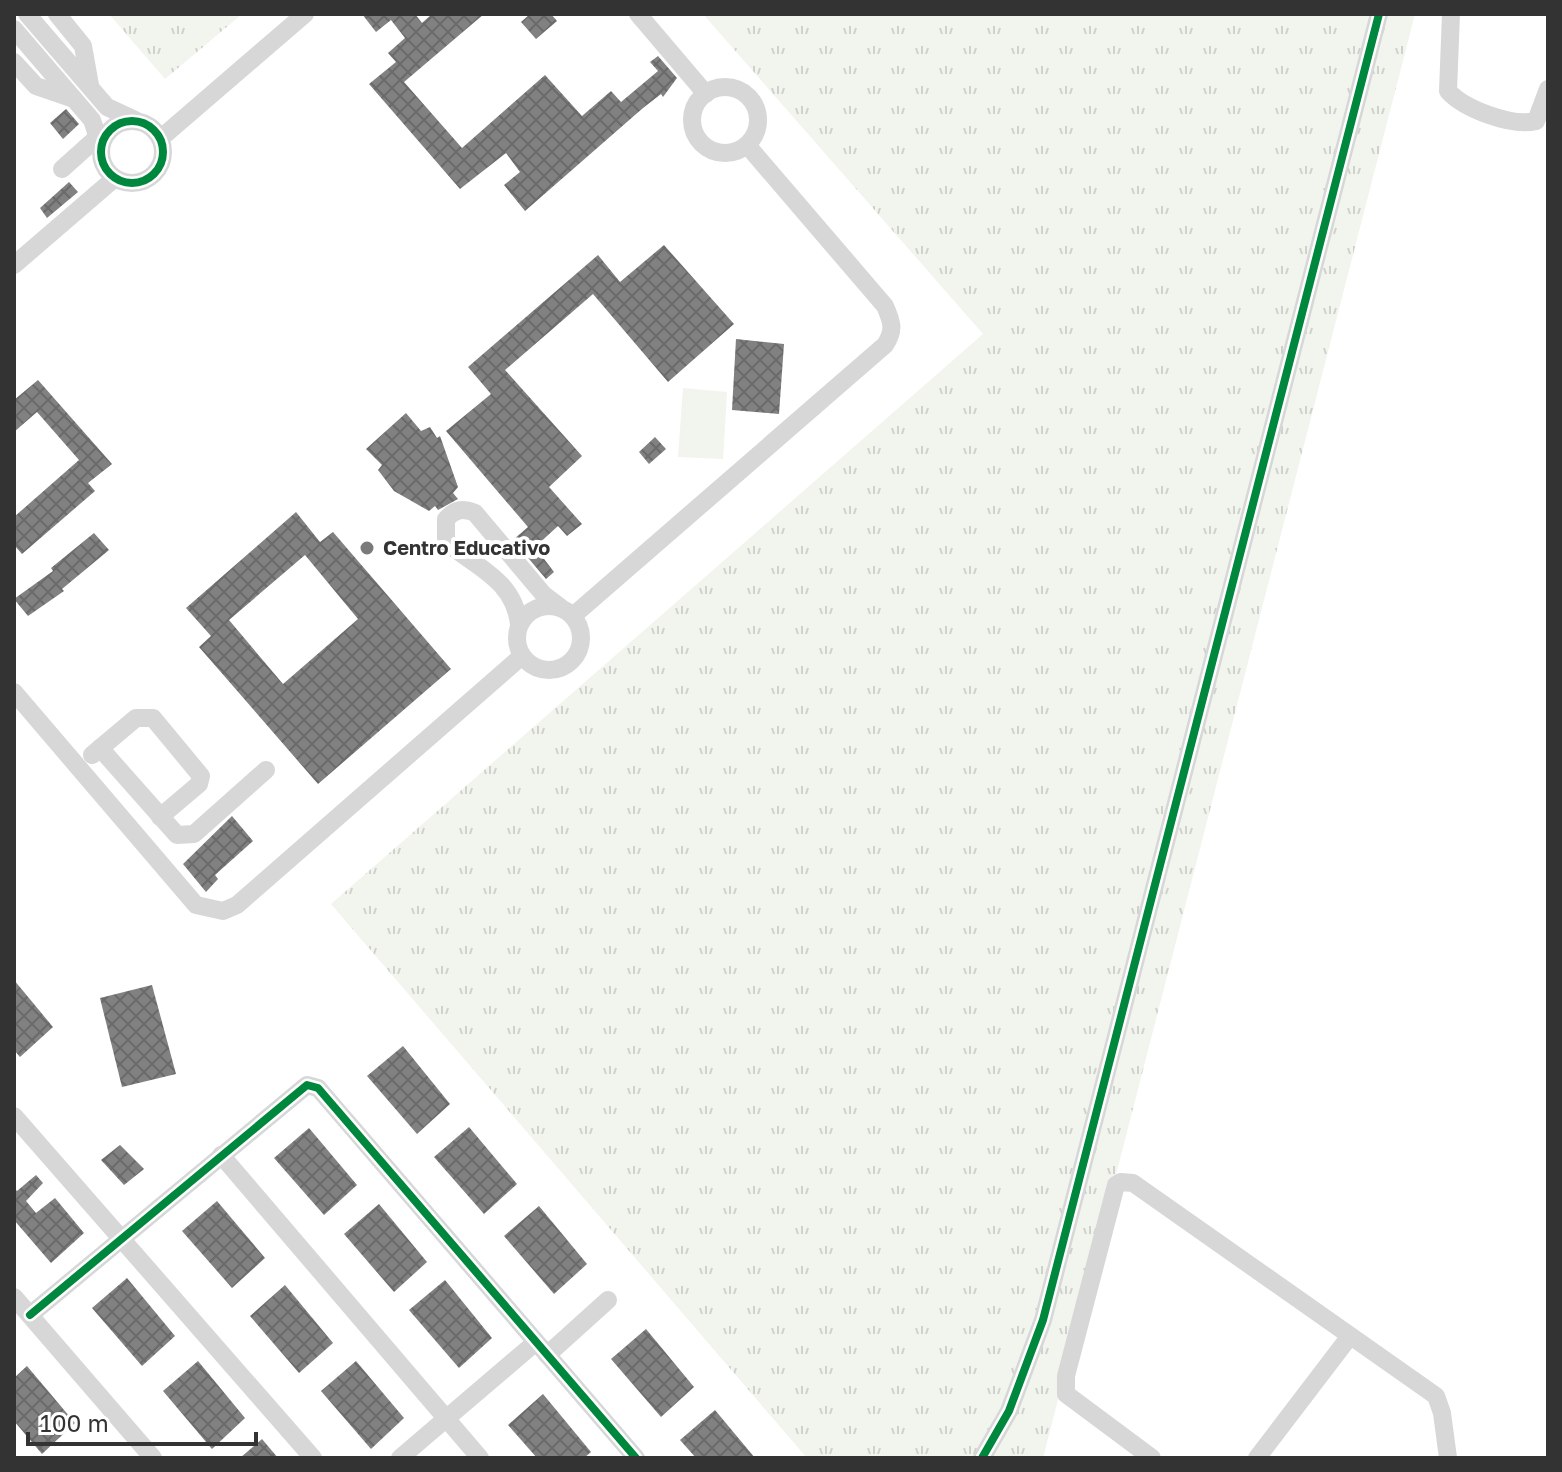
<svg xmlns="http://www.w3.org/2000/svg" width="1562" height="1472" viewBox="0 0 1562 1472" font-family="'Golos Text',sans-serif">
<style>
.grass{fill:url(#grass-tufts)}
.pitch{fill:#f1f5ed}
.building{fill:url(#building-cross-hatch);fill-rule:evenodd}
.lines{fill:none;stroke-linecap:round;stroke-linejoin:round}
.minor{stroke:#d7d7d7;stroke-width:18}
.cycleway-casing{stroke:#fff;stroke-width:13}
.cycleway{stroke:#00873e;stroke-width:8}
.poi-dot{fill:#7a7a7a;stroke:#fff;stroke-width:3}
.labels{text-anchor:middle;stroke-width:8;stroke-linejoin:round;paint-order:stroke}
.poi-label{font-size:20px;font-weight:bold;fill:#333;stroke:#fff;text-anchor:start}
</style>
<defs>
<pattern id="grass-tufts" width="24" height="20" patternUnits="userSpaceOnUse" patternTransform="scale(2)"><rect width="24" height="20" fill="#f1f5ed"/><path d="M3 7l-1-3M5 7V3M7 7l1-3M15 17l-1-3M17 17v-4M19 17l1-3" fill="none" stroke="#cfd2cc"/></pattern>
<pattern id="building-cross-hatch" width="8" height="8" patternUnits="userSpaceOnUse" patternTransform="scale(2)"><rect width="8" height="8" fill="#818181"/><path d="M0 0l8 8M0 8l8-8" fill="none" stroke="#6a6a6a"/></pattern>
</defs>
<rect width="100%" height="100%" fill="#fff"/>
<g class="grass">
<polygon points="109,14 242,14 165,79"/>
<polygon points="703,14 1415,14 1043,1458 807,1458 331,904 983,334"/>
</g>
<polygon class="pitch" points="683,388 727,392 723,459 678,457"/>
<g class="building">
<polygon points="362,14 415,14 422,23 432,14 484,14 404,82 462,148 545,75 582,116 611,91 621,102 658,71 650,62 658,56 677,78 663,97 661,94 643,108 525,211 504,185 520,172 506,153 460,189 369,84 396,62 388,53 405,38 391,20 376,32"/>
<polygon points="530,14 551,14 557,21 536,39 521,22"/>
<polygon points="66,109 79,124 63,139 50,123"/>
<polygon points="69,182 78,192 47,218 40,208"/>
<polygon points="664,245 734,324 668,382 593,294 505,370 582,456 549,487 582,524 567,536 558,526 535,547 554,572 546,579 513,540 528,527 446,431 491,394 468,367 598,255 620,282"/>
<polygon points="736,339 784,344 779,414 732,410"/>
<polygon points="38,380 112,464 88,483 95,491 22,554 14,545 14,517 79,460 37,412 14,432 14,400"/>
<polygon points="406,413 421,431 430,427 437,438 440,436 458,487 453,493 458,499 438,510 435,506 429,511 394,491 378,470 382,465 366,449"/>
<polygon points="655,437 666,449 649,464 639,452"/>
<path d="M296,512L320,542L333,532L451,669L318,784L199,647L211,636L186,608ZM305,555L358,619L283,684L229,620Z"/>
<polygon points="94,533 109,550 62,589 64,591 28,616 14,599 53,571 51,568"/>
<polygon points="232,816 253,841 215,875 218,879 206,892 183,864"/>
<polygon points="14,980 53,1027 20,1057 14,1050"/>
<polygon points="152,985 176,1074 122,1087 100,998"/>
<polygon points="403,1046 450,1104 417,1134 367,1076"/>
<polygon points="469,1127 517,1184 484,1214 434,1157"/>
<polygon points="309,1128 357,1185 324,1215 274,1158"/>
<polygon points="120,1145 144,1169 124,1185 101,1160"/>
<polygon points="36,1175 43,1183 26,1201 36,1213 55,1198 84,1233 51,1263 14,1220 14,1188 17,1191"/>
<polygon points="217,1201 265,1258 232,1288 182,1231"/>
<polygon points="379,1204 427,1262 394,1292 344,1234"/>
<polygon points="539,1206 587,1264 554,1294 504,1236"/>
<polygon points="127,1278 175,1336 142,1366 92,1308"/>
<polygon points="445,1280 492,1338 459,1368 409,1310"/>
<polygon points="285,1285 333,1343 299,1373 250,1316"/>
<polygon points="646,1329 694,1387 661,1417 611,1359"/>
<polygon points="198,1361 245,1418 212,1449 163,1391"/>
<polygon points="356,1361 404,1418 371,1449 321,1391"/>
<polygon points="27,1366 75,1423 42,1454 14,1421 14,1378"/>
<polygon points="543,1394 591,1452 584,1458 537,1458 508,1425"/>
<polygon points="715,1410 755,1458 696,1458 680,1440"/>
<polygon points="262,1439 278,1458 240,1458"/>
</g>
<g class="lines">
<g class="minor">
<polyline points="27,14 107,107 135,120"/>
<polyline points="57,14 83,46 90,85"/>
<polyline points="638,14 706,94"/>
<path d="M1451,14L1448,91C1464,109 1512,127 1536,121L1548,89"/>
<polyline points="14,29 92,120 101,147"/>
<polyline points="14,62 36,86 74,99"/>
<circle cx="725" cy="120" r="33"/>
<circle cx="132" cy="152" r="31"/>
<polyline points="161,138 305,14"/>
<polyline points="62,169 100,135"/>
<polyline points="14,265 115,178"/>
<circle cx="549" cy="638" r="32"/>
<path d="M574,615L885,345C895,330 892,322 885,306L747,145"/>
<path d="M519,625C515,580 474,566 446,542V519C456,509 462,508 475,513L544,595L560,607"/>
<polyline points="14,692 196,905 223,911 237,905 522,656"/>
<polyline points="100,748 177,835 194,834 266,770"/>
<polyline points="92,755 136,718 153,718 201,776 199,784 160,817"/>
<polyline points="14,1116 313,1458"/>
<polyline points="221,1155 480,1458"/>
<polyline points="14,1297 153,1458"/>
<polyline points="30,1315 307,1085 318,1088 636,1458"/>
<polyline points="547,1355 608,1300"/>
<polyline points="400,1458 536,1342"/>
<polyline points="982,1458 1009,1411 1043,1320 1379,14"/>
<polyline points="1152,1458 1066,1394 1066,1376 1116,1185 1121,1182 1133,1183 1436,1396 1442,1413 1448,1458"/>
<polyline points="1257,1458 1350,1336"/>
</g>
<g class="cycleway-casing">
<g id="cycleway">
<circle cx="132" cy="152" r="31"/>
<polyline points="30,1315 307,1085 318,1088 636,1458"/>
<polyline points="982,1458 1009,1411 1043,1320 1379,14"/>
</g>
</g>
<use href="#cycleway" class="cycleway"/>
</g>
<circle class="poi-dot" cx="367" cy="548" r="8"/>
<g class="labels">
<g class="poi-label">
<text x="383" y="555">Centro Educativo</text>
</g>
</g>
<rect width="1562" height="1472" fill="none" stroke="#333333" stroke-width="32"/>
<path d="M28 1432v12h228v-12" fill="none" stroke="#333333" stroke-width="4"/>
<text x="40" y="1432" font-size="24" fill="#333333" stroke="#ffffff" stroke-width="6" paint-order="stroke">100 m</text>
</svg>
